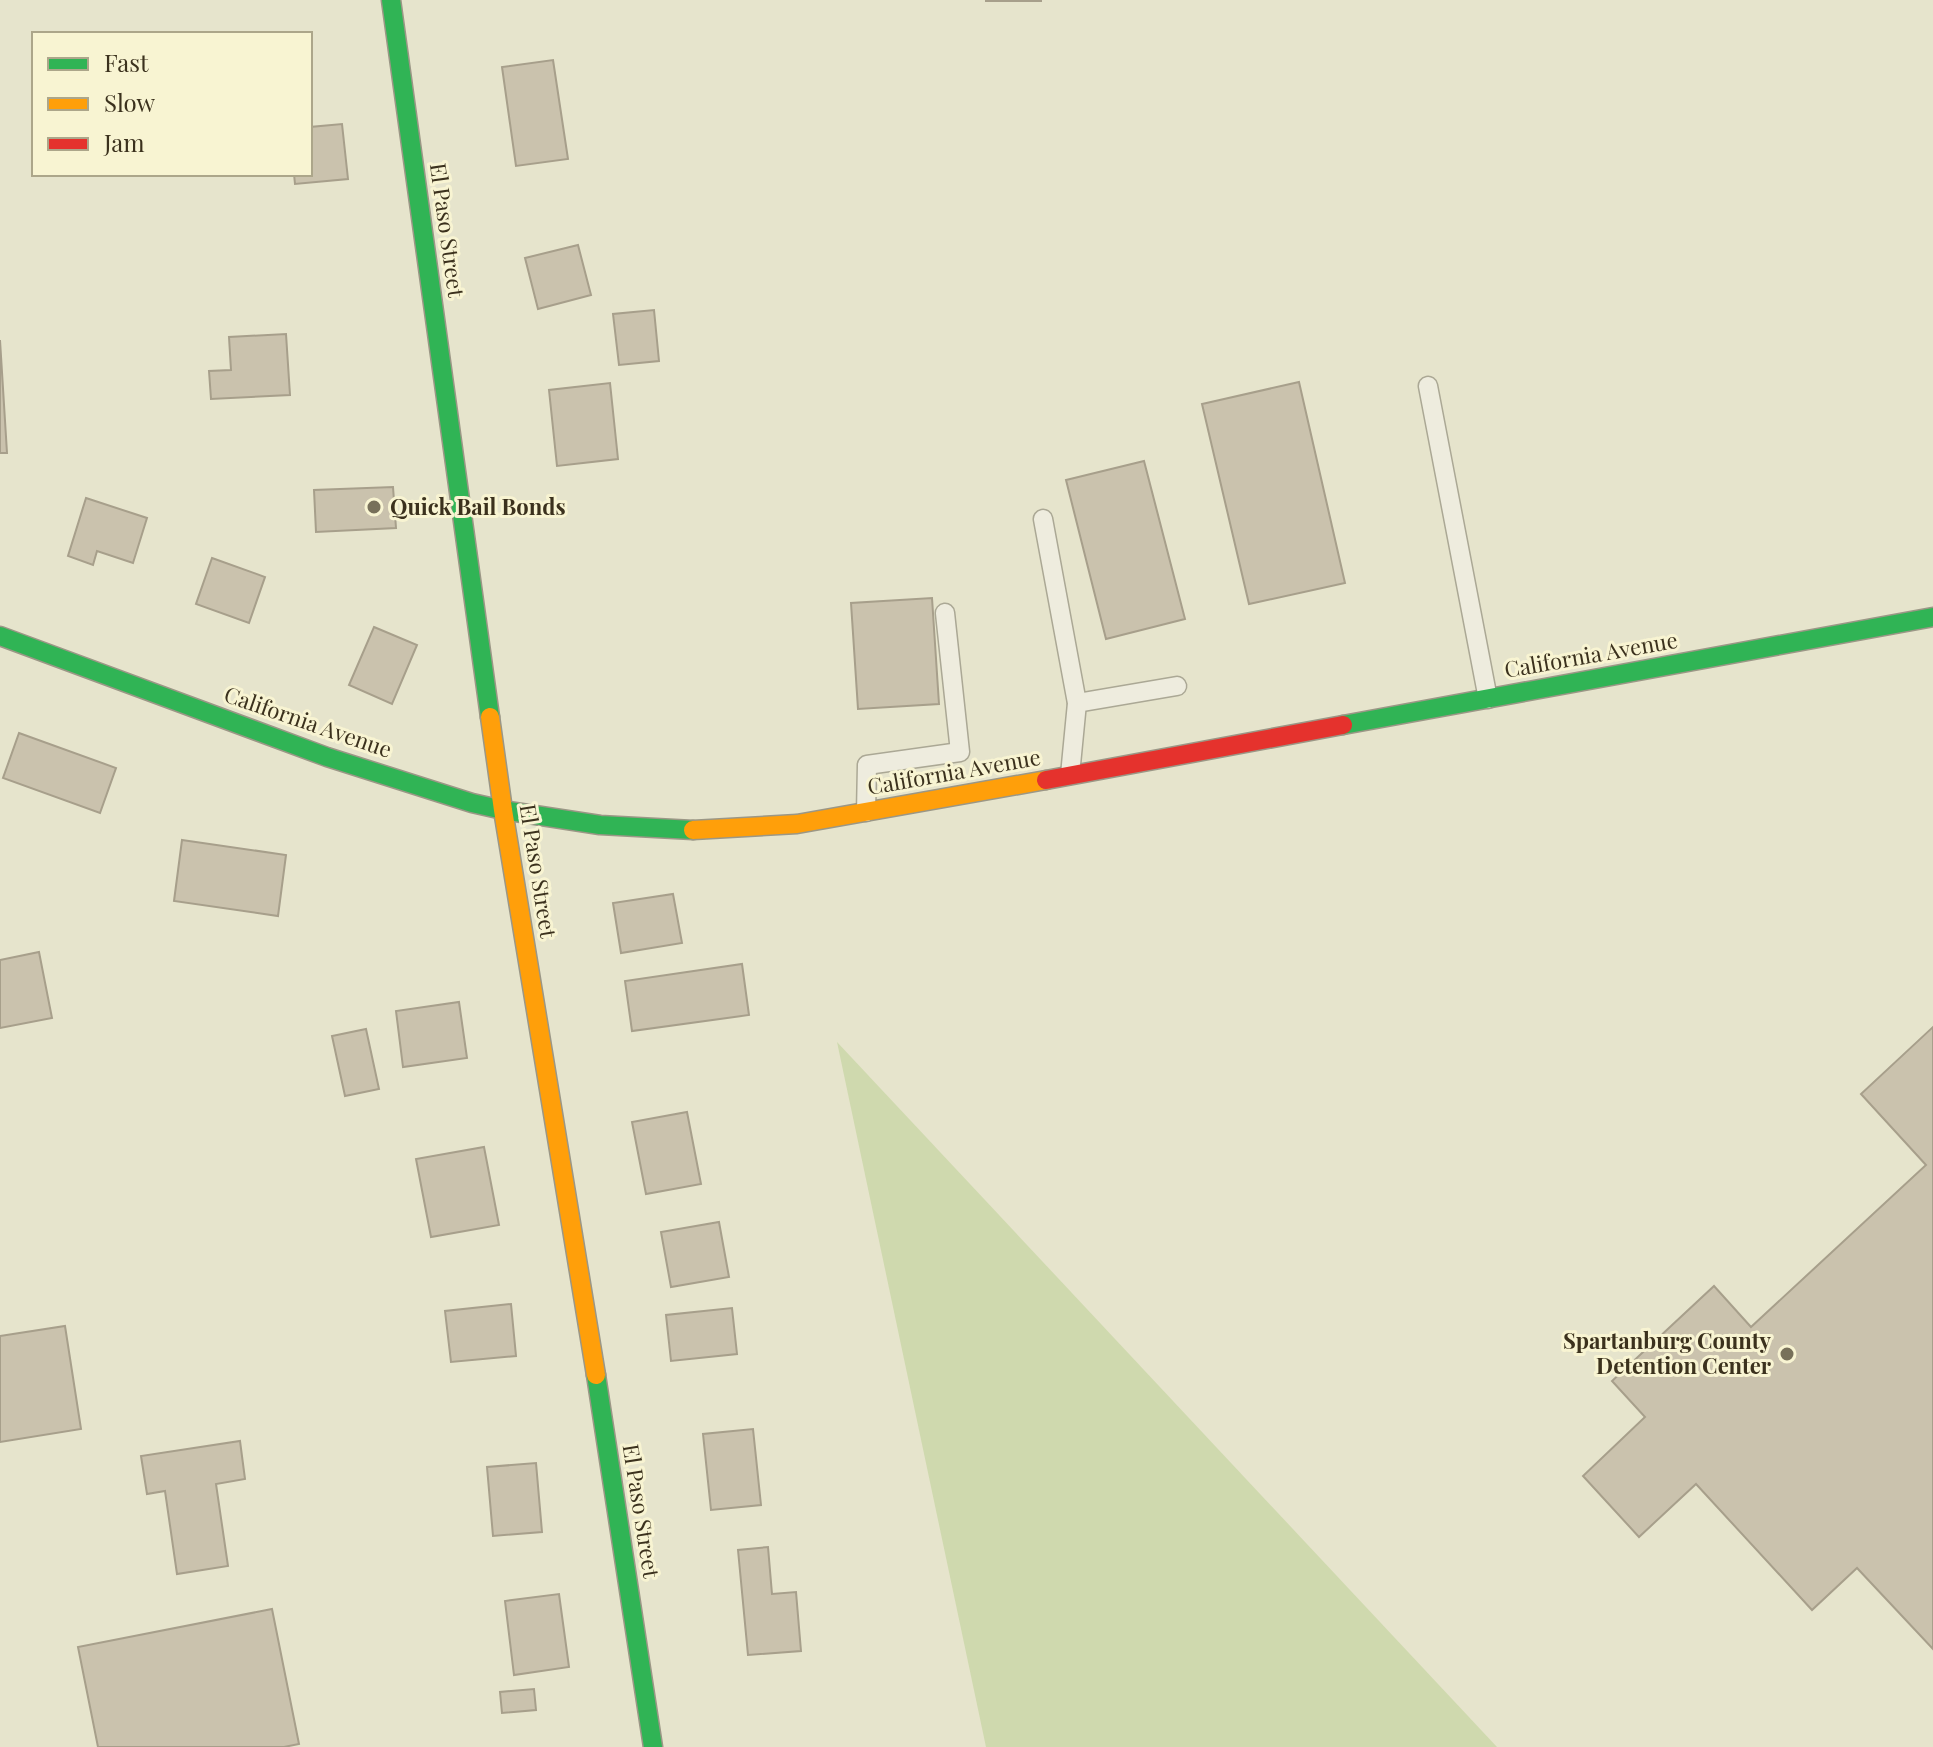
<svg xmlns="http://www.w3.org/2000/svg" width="1933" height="1747" viewBox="0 0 1933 1747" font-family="'Playfair Display',serif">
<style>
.green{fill:#cfd9ae}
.building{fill:#cac2ad;stroke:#a79f8b;stroke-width:2}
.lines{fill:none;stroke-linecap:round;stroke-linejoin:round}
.lane-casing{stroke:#aba895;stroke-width:21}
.fast-casing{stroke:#9b9786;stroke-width:21}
.slow-casing{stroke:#9b9786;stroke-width:21}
.jam-casing{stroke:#9b9786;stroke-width:21}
.lane{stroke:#eeecde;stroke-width:18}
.fast{stroke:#30b455;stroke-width:18}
.slow{stroke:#ff9f0a;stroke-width:18}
.jam{stroke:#e5322d;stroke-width:18}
.poi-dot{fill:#77705a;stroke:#f8f4d2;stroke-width:3}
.labels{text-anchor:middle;stroke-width:6;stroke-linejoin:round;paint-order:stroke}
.street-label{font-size:22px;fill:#3b311d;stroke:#f8f4d2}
.poi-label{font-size:22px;font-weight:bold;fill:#3b311d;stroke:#f8f4d2;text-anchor:start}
</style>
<rect width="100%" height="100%" fill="#e6e4cc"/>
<polygon class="green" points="837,1042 1497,1747 986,1747"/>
<g class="building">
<rect x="986" y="0" width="55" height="1"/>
<polygon points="553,60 568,159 516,166 502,67"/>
<polygon points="342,124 348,179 295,184 294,174 310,174 310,127"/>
<polygon points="578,245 591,295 538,309 525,258"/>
<polygon points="654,310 659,361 619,365 613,314"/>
<polygon points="286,334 290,395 211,399 209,371 231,370 229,337"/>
<polygon points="0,340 7,453 0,453"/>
<polygon points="1299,382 1345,583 1249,604 1202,404"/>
<polygon points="610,383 618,459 557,466 549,390"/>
<polygon points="1144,461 1185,619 1106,639 1066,480"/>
<polygon points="393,487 396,528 316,532 314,490"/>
<polygon points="86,498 147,518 133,563 97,551 93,565 68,556"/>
<polygon points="212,558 265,577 249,623 196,604"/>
<polygon points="932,598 939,704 858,709 851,603"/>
<polygon points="374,627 417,645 392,704 349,685"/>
<polygon points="19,733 116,768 100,813 3,778"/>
<polygon points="182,840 286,855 278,916 174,901"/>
<polygon points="673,894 682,943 621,953 613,903"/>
<polygon points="39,952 52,1018 0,1028 0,960"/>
<polygon points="742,964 749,1015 632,1031 625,981"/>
<polygon points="459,1002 467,1058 403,1067 396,1011"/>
<polygon points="1933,1027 1933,1649 1857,1568 1812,1610 1696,1484 1639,1537 1583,1476 1645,1417 1612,1381 1714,1286 1751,1327 1926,1165 1861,1094"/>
<polygon points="366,1029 379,1089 345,1096 332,1036"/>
<polygon points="687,1112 701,1184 646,1194 632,1122"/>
<polygon points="484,1147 499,1225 431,1237 416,1159"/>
<polygon points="719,1222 729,1277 671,1287 661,1232"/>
<polygon points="511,1304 516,1356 451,1362 445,1311"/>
<polygon points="732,1308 737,1354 671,1361 666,1315"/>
<polygon points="65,1326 81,1429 0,1442 0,1336"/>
<polygon points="753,1429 761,1505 711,1510 703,1434"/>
<polygon points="240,1441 245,1479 216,1484 228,1566 177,1574 165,1491 147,1494 141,1456"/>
<polygon points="536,1463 542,1532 493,1536 487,1467"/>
<polygon points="768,1547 772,1594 796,1592 801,1651 748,1655 738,1550"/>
<polygon points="559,1594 569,1667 514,1675 505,1601"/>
<polygon points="272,1609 299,1744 284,1747 98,1747 78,1647"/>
<polygon points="534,1689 536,1710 502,1713 500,1692"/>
</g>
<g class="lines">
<g class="lane-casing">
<g id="lane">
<polyline points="1428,386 1488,699"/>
<polyline points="1043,519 1077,703 1070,775"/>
<polyline points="1077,703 1177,686"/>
<polyline points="866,812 867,765 960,752 945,613"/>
</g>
</g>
<g class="fast-casing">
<g id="fast">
<polyline points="391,0 490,717"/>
<polyline points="0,636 327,757 472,803 503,810 600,825 693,830"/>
<polyline points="1343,725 1933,617"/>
<polyline points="596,1375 653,1747"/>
</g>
</g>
<g class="slow-casing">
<g id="slow">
<polyline points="490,717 503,810 596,1375"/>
<polyline points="693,830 797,824 1046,780"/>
</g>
</g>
<g class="jam-casing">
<polyline id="jam" points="1046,780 1343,725"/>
</g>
<use href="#lane" class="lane"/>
<use href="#fast" class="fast"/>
<use href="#slow" class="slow"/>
<use href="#jam" class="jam"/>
</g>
<g class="poi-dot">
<circle cx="374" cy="507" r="8"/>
<circle cx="1787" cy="1354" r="8"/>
</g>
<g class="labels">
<g class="street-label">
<text transform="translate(447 230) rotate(82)" y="8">El Paso Street</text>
<text transform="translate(1591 655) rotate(-10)" y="8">California Avenue</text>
<text transform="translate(308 722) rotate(19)" y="8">California Avenue</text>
<text transform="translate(954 772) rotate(-10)" y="8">California Avenue</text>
<text transform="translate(538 871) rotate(81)" y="8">El Paso Street</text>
<text transform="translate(641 1511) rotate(81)" y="8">El Paso Street</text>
</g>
<g class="poi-label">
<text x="390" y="515">Quick Bail Bonds</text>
<text x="1771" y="1349" text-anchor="end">Spartanburg County<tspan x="1771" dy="25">Detention Center</tspan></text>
</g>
</g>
<rect x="32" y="32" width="280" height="144" fill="#f8f4d2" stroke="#aca68a" stroke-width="2"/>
<rect x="48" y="58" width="40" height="12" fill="#30b455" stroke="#aca68a" stroke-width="2"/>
<text x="104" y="72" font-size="24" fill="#3b311d">Fast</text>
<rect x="48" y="98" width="40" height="12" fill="#ff9f0a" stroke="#aca68a" stroke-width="2"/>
<text x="104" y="112" font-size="24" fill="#3b311d">Slow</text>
<rect x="48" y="138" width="40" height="12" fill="#e5322d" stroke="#aca68a" stroke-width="2"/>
<text x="104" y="152" font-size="24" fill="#3b311d">Jam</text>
</svg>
